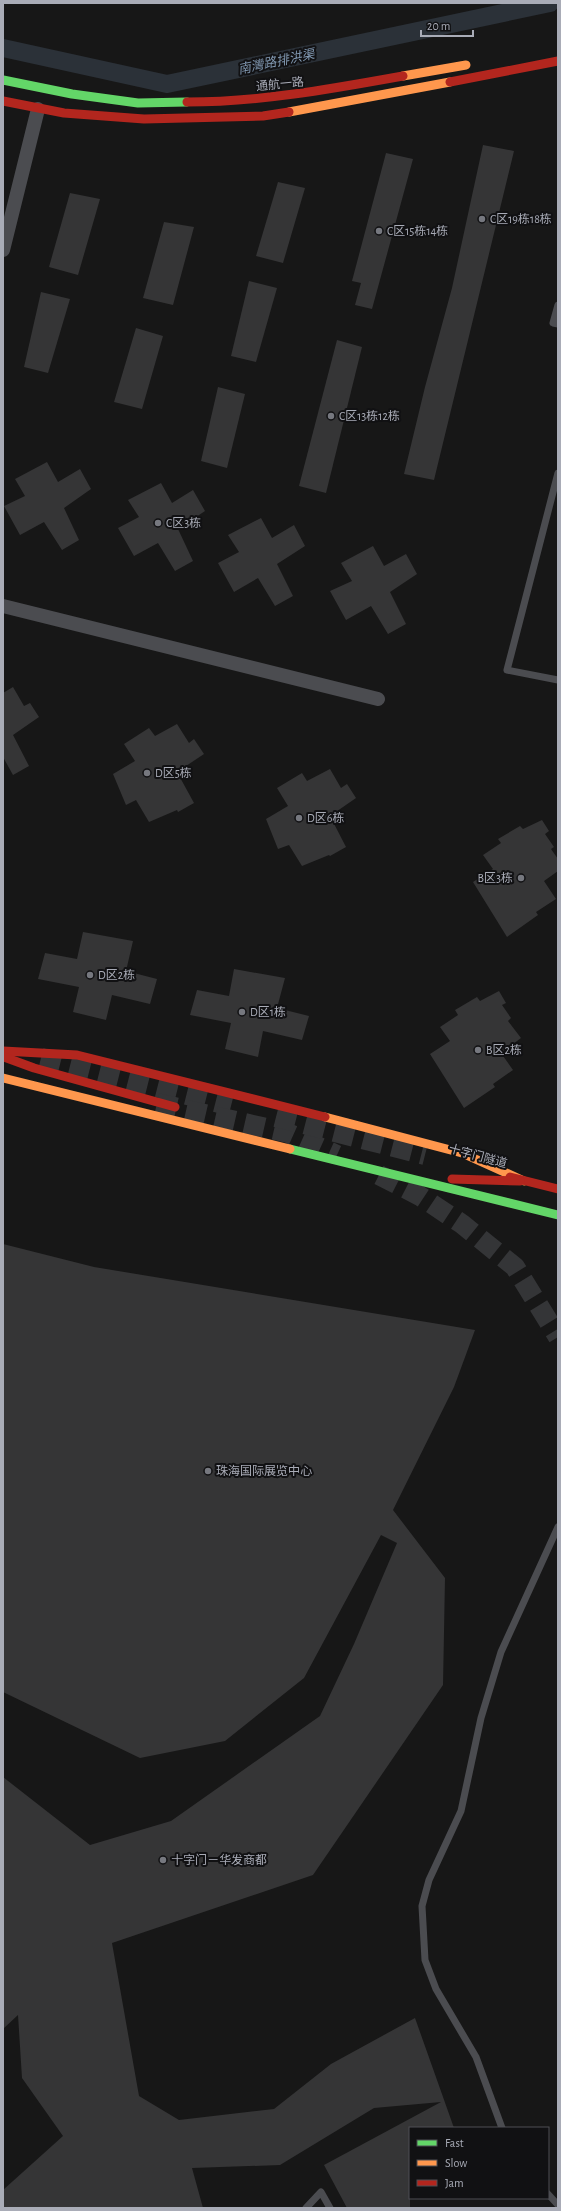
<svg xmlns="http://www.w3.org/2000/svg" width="561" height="2211" viewBox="0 0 561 2211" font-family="'Alegreya Sans','Noto Sans SC',sans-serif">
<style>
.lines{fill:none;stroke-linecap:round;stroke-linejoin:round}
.canal{stroke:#2b3138;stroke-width:18}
.building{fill:#353536}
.secondary-tunnel{stroke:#343537;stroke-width:20;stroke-dasharray:20 10;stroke-linecap:butt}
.lane{stroke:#4b4c50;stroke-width:7}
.street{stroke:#4b4c50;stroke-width:14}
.fast{stroke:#63d668;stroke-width:9}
.slow{stroke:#ff974d;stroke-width:9}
.jam{stroke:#b3261e;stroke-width:9}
.poi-dot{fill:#76787f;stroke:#111113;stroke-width:1.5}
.labels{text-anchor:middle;stroke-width:4;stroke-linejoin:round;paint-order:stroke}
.street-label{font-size:12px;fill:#a9acb7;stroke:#111113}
.poi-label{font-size:12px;fill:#a9acb7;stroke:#111113;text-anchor:start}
.water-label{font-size:13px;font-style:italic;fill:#8198b1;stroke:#111113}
</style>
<rect width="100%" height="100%" fill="#171717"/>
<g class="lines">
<polyline class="canal" points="3,48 167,84 550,3"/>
</g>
<g class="building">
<polygon points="483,145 514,151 434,480 404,474 425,387 452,288"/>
<polygon points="386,153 413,159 372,309 355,305 361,283 352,281"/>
<polygon points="278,182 305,188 283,263 256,256"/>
<polygon points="70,193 100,199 78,275 49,267"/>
<polygon points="164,222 194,227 173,305 143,298"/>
<polygon points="249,281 277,288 256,362 231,356"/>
<polygon points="41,292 70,299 48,373 24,367"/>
<polygon points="136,328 163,336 142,409 114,402"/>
<polygon points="337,340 362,347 326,493 299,486"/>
<polygon points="218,387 245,394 227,468 201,461"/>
<polygon points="47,462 58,482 80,469 91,489 64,508 79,540 62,550 44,522 20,535 4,506 25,496 15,479"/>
<polygon points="161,483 172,503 193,490 205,511 178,529 193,561 175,571 158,543 134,556 118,528 139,517 128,500"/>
<polygon points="261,518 272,538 294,525 305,546 277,564 293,596 275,606 258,578 234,592 218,563 239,552 228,535"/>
<polygon points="373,546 384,566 406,554 417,574 390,592 406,624 388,634 371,606 346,620 330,591 352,581 341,563"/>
<polygon points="13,687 24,706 30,703 39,717 13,735 29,766 13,775 3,757 3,693"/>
<polygon points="177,724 189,743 194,739 204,754 177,772 194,803 178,812 177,810 149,822 136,800 126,805 113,774 135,761 124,744 149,728 155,736"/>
<polygon points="330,769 341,788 347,784 356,798 330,816 346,847 330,856 329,855 302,866 289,845 278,849 266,819 288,806 277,788 302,773 307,781"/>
<polygon points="542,820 549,831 545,834 554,847 551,849 558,859 558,871 544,881 556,899 536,912 538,915 507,937 473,882 493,869 483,855 501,843 498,839 520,826 523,829"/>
<polygon points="83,932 133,941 126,971 157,979 150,1004 112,995 106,1020 73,1012 79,987 38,979 45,953 77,959"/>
<polygon points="234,969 285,978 277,1008 309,1016 302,1040 263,1031 258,1057 225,1049 231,1023 190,1015 197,990 229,996"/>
<polygon points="499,991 506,1003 502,1005 511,1018 508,1021 521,1038 501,1053 513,1070 493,1084 495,1087 464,1108 430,1054 450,1041 440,1027 458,1015 455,1010 477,997 480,1001"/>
<polygon points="3,1244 94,1267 475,1330 454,1387 393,1510 445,1578 443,1685 313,1875 112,1943 139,2096 179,2120 274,2109 331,2064 415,2018 454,2128 410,2128 410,2208 347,2208 324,2165 441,2102 374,2108 280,2165 192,2168 203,2208 3,2208 3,2190 63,2136 22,2078 18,2015 3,2029 3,1777 90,1845 171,1821 320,1716 354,1644 397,1543 381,1535 304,1678 225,1741 140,1758 3,1692"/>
</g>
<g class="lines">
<g class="secondary-tunnel">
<polyline points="41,1058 231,1106"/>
<polyline points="157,1103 288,1133 337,1155"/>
<polyline points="276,1117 425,1155"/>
<polyline points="379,1175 420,1196 462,1224 515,1267 558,1337"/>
</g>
<g class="lane">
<polyline points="558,305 553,323 558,324"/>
<polyline points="558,473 507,670 558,680"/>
<polyline points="502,2128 476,2057 436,1989 425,1960 422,1906 429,1880 461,1811 481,1718 501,1652 558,1527"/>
<polyline points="548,2194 558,2205"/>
<polyline points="306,2208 321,2192 330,2208"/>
</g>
<g class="street">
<polyline points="3,250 38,109"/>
<polyline points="3,606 378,699"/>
</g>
<g class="fast">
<polyline points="3,80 72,94 138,103 187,102"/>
<polyline points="290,1149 558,1215"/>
</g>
<g class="slow">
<polyline points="403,76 466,65"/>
<polyline points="289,112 450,82"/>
<polyline points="3,1078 290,1149"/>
<polyline points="325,1117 462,1153 524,1181"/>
</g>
<g class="jam">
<polyline points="450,82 558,61"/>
<polyline points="3,101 64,113 144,119 263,116 289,112"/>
<path d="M187,102C260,102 331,89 403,76"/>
<polyline points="3,1051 77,1055 325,1117"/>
<polyline points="4,1057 34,1068 175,1107"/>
<polyline points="510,1177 558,1189"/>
<polyline points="452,1179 520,1181"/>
</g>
</g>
<g class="poi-dot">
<circle cx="482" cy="219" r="4"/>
<circle cx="379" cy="231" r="4"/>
<circle cx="331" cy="416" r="4"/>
<circle cx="158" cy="523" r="4"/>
<circle cx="147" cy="773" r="4"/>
<circle cx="299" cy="818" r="4"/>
<circle cx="521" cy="878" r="4"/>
<circle cx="90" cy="975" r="4"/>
<circle cx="242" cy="1012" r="4"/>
<circle cx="478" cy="1050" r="4"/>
<circle cx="208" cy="1471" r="4"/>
<circle cx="163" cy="1860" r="4"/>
</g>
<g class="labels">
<g class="street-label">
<text transform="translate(280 84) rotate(-6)" y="4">通航一路</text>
<text transform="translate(478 1156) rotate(15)" y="4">十字门隧道</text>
</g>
<g class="poi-label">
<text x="490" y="223">C区19栋18栋</text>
<text x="387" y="235">C区15栋14栋</text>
<text x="339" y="420">C区13栋12栋</text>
<text x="166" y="527">C区3栋</text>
<text x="155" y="777">D区5栋</text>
<text x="307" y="822">D区6栋</text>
<text x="513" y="882" text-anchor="end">B区3栋</text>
<text x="98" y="979">D区2栋</text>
<text x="250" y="1016">D区1栋</text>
<text x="486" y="1054">B区2栋</text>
<text x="216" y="1475">珠海国际展览中心</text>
<text x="171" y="1864">十字门－华发商都</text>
</g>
<g class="water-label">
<text transform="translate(276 61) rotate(-12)" y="5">南灣路排洪渠</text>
</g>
</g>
<rect width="561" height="2211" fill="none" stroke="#a9acb7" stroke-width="8"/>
<rect x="409" y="2127" width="140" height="72" fill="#111113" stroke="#4e4f55"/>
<rect x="417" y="2140" width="20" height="6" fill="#63d668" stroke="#4e4f55"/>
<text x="445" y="2147" font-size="12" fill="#a9acb7">Fast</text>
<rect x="417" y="2160" width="20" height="6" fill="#ff974d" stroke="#4e4f55"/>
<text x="445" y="2167" font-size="12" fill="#a9acb7">Slow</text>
<rect x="417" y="2180" width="20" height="6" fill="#b3261e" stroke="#4e4f55"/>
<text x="445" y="2187" font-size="12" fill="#a9acb7">Jam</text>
<path d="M421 30v6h52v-6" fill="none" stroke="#a9acb7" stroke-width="2"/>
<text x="427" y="30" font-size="12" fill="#a9acb7" stroke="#111113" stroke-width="3" paint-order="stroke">20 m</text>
</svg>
